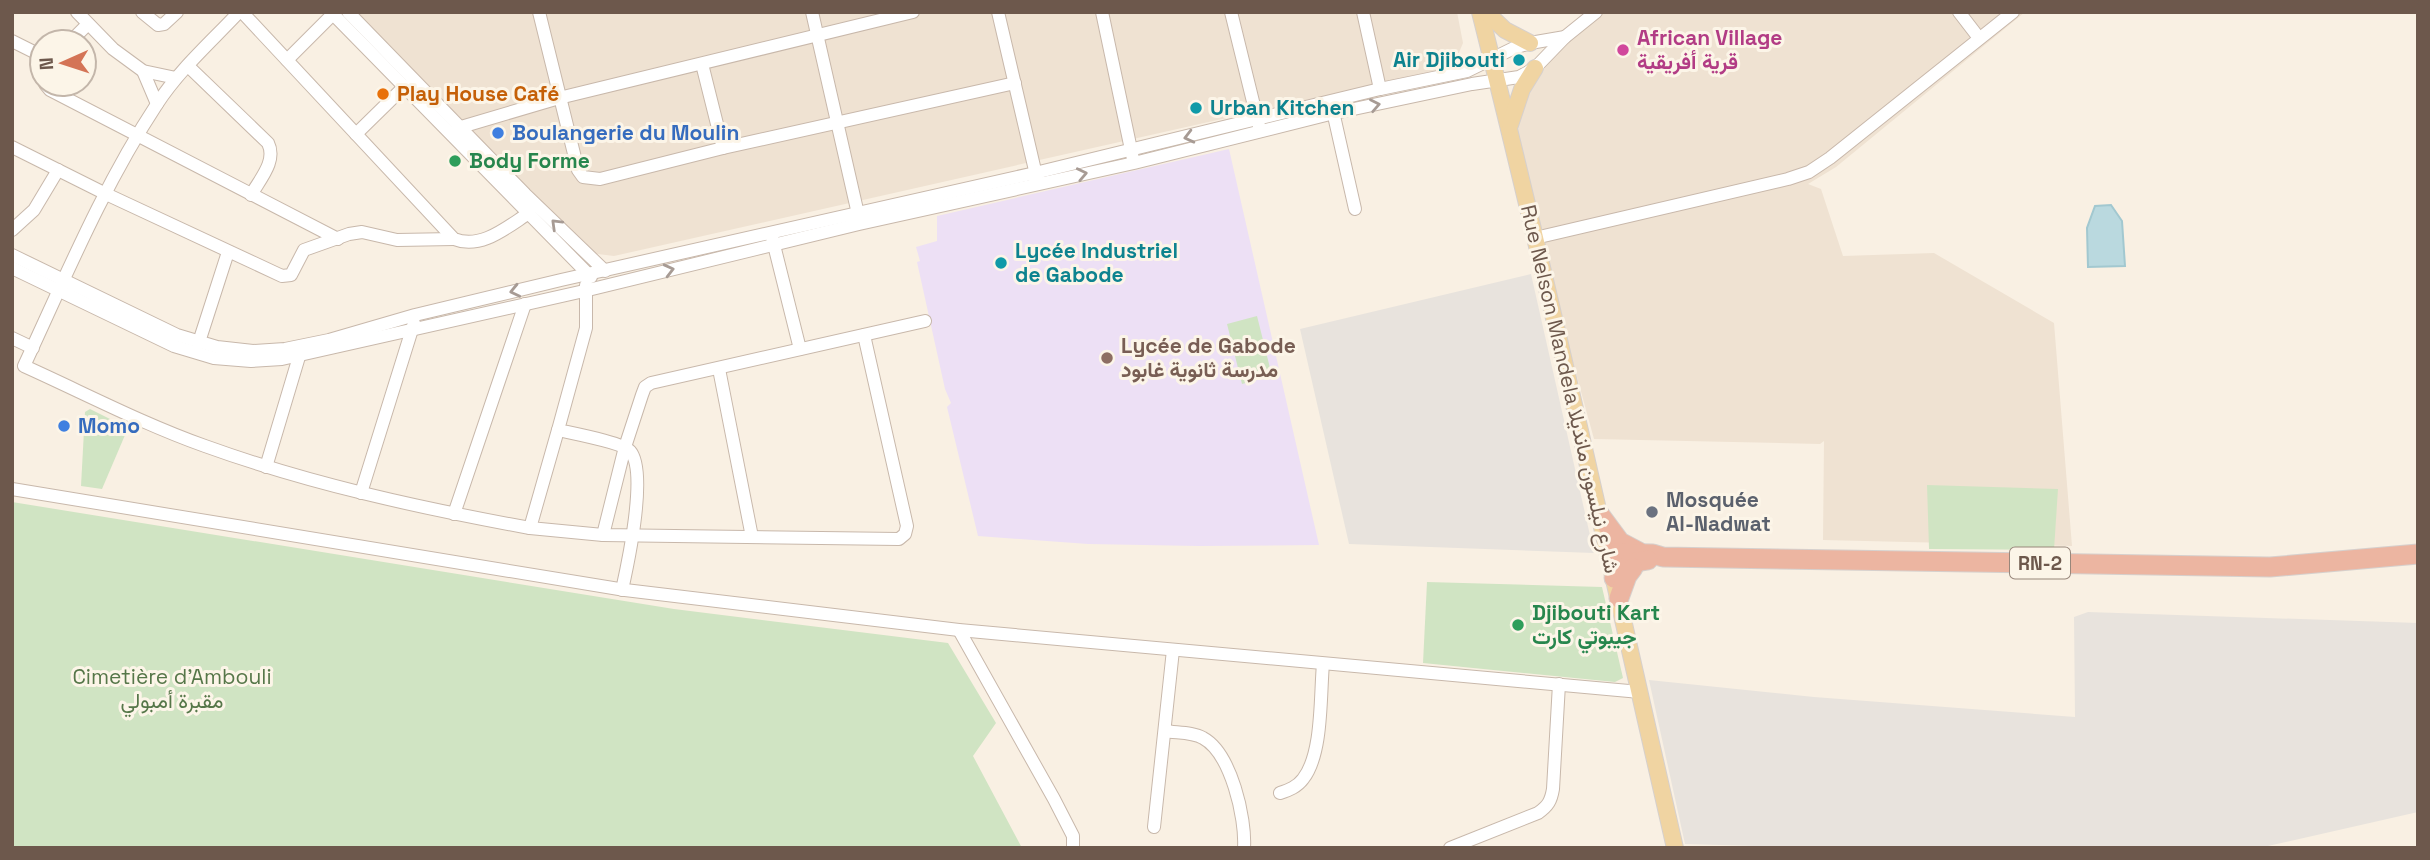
<svg xmlns="http://www.w3.org/2000/svg" width="2430" height="860" viewBox="0 0 2430 860" font-family="'Space Grotesk',Vazirmatn,sans-serif">
<style>
.residential{fill:#efe2d2}
.industrial{fill:#e8e3dd}
.education{fill:#ede0f5}
.green{fill:#d0e4c3}
.water{fill:#bad9df;stroke:#a2c8d0;stroke-width:2}
.lines{fill:none;stroke-linecap:round;stroke-linejoin:round}
.minor-casing{stroke:#c8b8ab;stroke-width:14}
.major-casing{stroke:#d6d0cd;stroke-width:18}
.highway-casing{stroke:#d6d0cd;stroke-width:21}
.minor{stroke:#fff;stroke-width:12}
.major{stroke:#f0d4a2;stroke-width:16}
.highway{stroke:#ecb5a1;stroke-width:19}
.oneway{stroke:#a79b94}
.hotel-dot{fill:#d1479c;stroke:#fcf5e8;stroke-width:2.5}
.culture-dot{fill:#0f9aa8;stroke:#fcf5e8;stroke-width:2.5}
.food-dot{fill:#e8710a;stroke:#fcf5e8;stroke-width:2.5}
.shop-dot{fill:#3f7fe0;stroke:#fcf5e8;stroke-width:2.5}
.leisure-dot{fill:#2e9e5b;stroke:#fcf5e8;stroke-width:2.5}
.education-dot{fill:#8d6e63;stroke:#fcf5e8;stroke-width:2.5}
.worship-dot{fill:#6b7280;stroke:#fcf5e8;stroke-width:2.5}
.labels{text-anchor:middle;stroke-width:6;stroke-linejoin:round;paint-order:stroke}
.shield{fill:#fcf5e8;stroke:#98877b;stroke-width:2}
.shield-label{font-size:19px;font-weight:bold;fill:#6d584c}
.hotel-label{font-size:21px;font-weight:bold;fill:#b23c85;stroke:#fcf5e8;text-anchor:start}
.culture-label{font-size:21px;font-weight:bold;fill:#0d838f;stroke:#fcf5e8;text-anchor:start}
.food-label{font-size:21px;font-weight:bold;fill:#c56008;stroke:#fcf5e8;text-anchor:start}
.shop-label{font-size:21px;font-weight:bold;fill:#366cbe;stroke:#fcf5e8;text-anchor:start}
.leisure-label{font-size:21px;font-weight:bold;fill:#27864d;stroke:#fcf5e8;text-anchor:start}
.education-label{font-size:21px;font-weight:bold;fill:#785e54;stroke:#fcf5e8;text-anchor:start}
.street-label{font-size:21px;fill:#6d584c;stroke:#fcf5e8}
.worship-label{font-size:21px;font-weight:bold;fill:#5b616d;stroke:#fcf5e8;text-anchor:start}
.park-label{font-size:21px;fill:#567749;stroke:#fcf5e8}
</style>
<rect width="100%" height="100%" fill="#f9f0e3"/>
<g class="residential">
<polygon points="355,12 1457,12 1463,43 1455,62 1439,70 614,256 590,253"/>
<polygon points="1603,12 2025,12 1836,167 1808,184 1821,189 1843,256 1934,253 2054,323 2072,546 1823,540 1824,441 1820,444 1594,439 1542,249 1515,127 1529,87 1569,39"/>
</g>
<g class="industrial">
<polygon points="1531,274 1594,553 1349,544 1300,329"/>
<polygon points="2088,612 2418,623 2418,812 2259,848 1822,848 1685,844 1649,680 1814,697 2075,717 2074,617"/>
</g>
<polygon class="education" points="1229,149 1319,545 1199,546 1088,544 978,536 947,407 951,403 945,389 917,262 920,261 916,247 937,241 937,216"/>
<g class="green">
<polygon points="1257,316 1272,376 1242,384 1227,324"/>
<polygon points="90,409 128,428 102,489 81,486 85,412"/>
<polygon points="1927,485 2058,489 2054,550 1929,549"/>
<polygon points="12,502 674,609 948,643 996,723 973,756 1022,848 12,848"/>
<polygon points="1427,582 1602,587 1623,678 1615,682 1423,663"/>
</g>
<polygon class="water" points="2111,205 2122,221 2125,266 2088,267 2087,228 2095,206"/>
<g class="lines">
<g class="minor-casing">
<g id="minor">
<polyline points="77,12 113,49 143,71 176,78"/>
<polyline points="142,12 158,25 164,24 177,12"/>
<path d="M239,12C211,42 179,70 157,104C103,186 65,278 24,366C84,393 143,424 205,446C310,484 420,508 530,528"/>
<path d="M242,12L454,239C481,250 507,227 529,213"/>
<polyline points="331,12 591,277"/>
<polyline points="348,12 525,194 605,271"/>
<polyline points="539,12 578,170 583,177 600,179 723,148 1015,83"/>
<polyline points="812,12 858,214"/>
<polyline points="998,12 1037,179"/>
<polyline points="1102,12 1133,159"/>
<polyline points="1231,12 1259,126"/>
<polyline points="1363,12 1380,89"/>
<polyline points="1959,12 1979,38"/>
<polyline points="12,41 42,56"/>
<polyline points="70,42 88,24"/>
<polyline points="287,60 333,14"/>
<polyline points="702,64 723,148"/>
<path d="M188,66L268,143C277,161 260,179 251,195"/>
<polyline points="143,71 157,104"/>
<polyline points="45,84 50,90 338,239"/>
<polyline points="1332,107 1355,209"/>
<polyline points="356,134 405,86"/>
<polyline points="452,134 461,127 559,98 913,12"/>
<polyline points="12,147 106,194 282,276 291,275 304,250 349,234 362,232 397,240 454,239"/>
<polyline points="12,230 34,210 58,170"/>
<polyline points="772,237 800,349"/>
<polyline points="1535,238 1788,179 1809,172 1830,158 2013,12"/>
<polyline points="12,255 177,335 217,347 253,351 285,349 329,340 415,315 561,280 1035,173 1380,89 1467,71 1514,48 1530,43 1565,37"/>
<polyline points="12,268 174,346 214,358 251,361 282,359 584,291 859,224 1134,163 1330,114 1472,84 1519,77 1535,68 1565,37 1596,12"/>
<path d="M586,285V328L558,430C571,433 624,443 630,451C648,471 628,563 622,590"/>
<polyline points="12,338 33,348"/>
<polyline points="199,342 228,252"/>
<polyline points="719,369 752,537"/>
<polyline points="558,430 530,528 603,535 899,539 905,534 907,526 864,335"/>
<polyline points="266,467 301,350"/>
<polyline points="12,489 625,590 959,630 1640,692"/>
<polyline points="361,493 414,323"/>
<polyline points="454,514 525,304"/>
<polyline points="603,535 625,447 642,395 645,387 651,383 925,321"/>
<polyline points="959,630 1054,799 1073,836 1073,848"/>
<path d="M1165,731C1177,733 1193,732 1203,738C1231,753 1246,818 1244,848"/>
<path d="M1280,793C1289,790 1297,787 1303,779C1323,754 1320,695 1323,664"/>
<polyline points="1154,827 1173,650"/>
<path d="M1450,848L1538,813C1548,806 1551,801 1553,789L1559,684"/>
</g>
</g>
<g class="major-casing">
<g id="major">
<path d="M1480,12C1550,290 1611,569 1675,848"/>
<polyline points="1486,12 1505,30 1530,43"/>
<polyline points="1510,125 1522,89 1535,68"/>
</g>
</g>
<g class="highway-casing">
<g id="highway">
<polyline points="1600,515 1620,542 1639,552"/>
<polyline points="1609,553 1653,554 1663,557 2270,567 2418,554"/>
<polyline points="1614,578 1630,563 1648,560"/>
<polyline points="1619,598 1627,576 1633,568"/>
</g>
</g>
<use href="#minor" class="minor"/>
<use href="#major" class="major"/>
<use href="#highway" class="highway"/>
</g>
<defs><path id="oneway-chevron" d="M-2-3.5L2.5 0L-2 3.5" fill="none" stroke-width="1.6" stroke-linecap="round" stroke-linejoin="round" transform="scale(1.75)"/></defs>
<g class="oneway">
<use href="#oneway-chevron" transform="translate(1375 105) rotate(-11)"/>
<use href="#oneway-chevron" transform="translate(1189 137) rotate(166)"/>
<use href="#oneway-chevron" transform="translate(1082 174) rotate(-12)"/>
<use href="#oneway-chevron" transform="translate(556 224) rotate(-136)"/>
<use href="#oneway-chevron" transform="translate(669 270) rotate(-14)"/>
<use href="#oneway-chevron" transform="translate(515 291) rotate(167)"/>
</g>
<circle class="hotel-dot" cx="1623" cy="50" r="7"/>
<g class="culture-dot">
<circle cx="1519" cy="60" r="7"/>
<circle cx="1196" cy="108" r="7"/>
<circle cx="1001" cy="263" r="7"/>
</g>
<circle class="food-dot" cx="383" cy="94" r="7"/>
<g class="shop-dot">
<circle cx="498" cy="133" r="7"/>
<circle cx="64" cy="426" r="7"/>
</g>
<g class="leisure-dot">
<circle cx="455" cy="161" r="7"/>
<circle cx="1518" cy="625" r="7"/>
</g>
<circle class="education-dot" cx="1107" cy="358" r="7"/>
<circle class="worship-dot" cx="1652" cy="512" r="7"/>
<g class="labels">
<rect class="shield" x="2010" y="547.5" width="60" height="31" rx="5"/>
<g class="shield-label">
<text x="2040" y="570">RN-2</text>
</g>
<g class="hotel-label">
<text x="1637" y="45">African Village<tspan x="1637" dy="24">قرية أفريقية</tspan></text>
</g>
<g class="culture-label">
<text x="1505" y="67" text-anchor="end">Air Djibouti</text>
<text x="1210" y="115">Urban Kitchen</text>
<text x="1015" y="258">Lycée Industriel<tspan x="1015" dy="24">de Gabode</tspan></text>
</g>
<g class="food-label">
<text x="397" y="101">Play House Café</text>
</g>
<g class="shop-label">
<text x="512" y="140">Boulangerie du Moulin</text>
<text x="78" y="433">Momo</text>
</g>
<g class="leisure-label">
<text x="469" y="168">Body Forme</text>
<text x="1532" y="620">Djibouti Kart<tspan x="1532" dy="24">جيبوتي كارت</tspan></text>
</g>
<g class="education-label">
<text x="1121" y="353">Lycée de Gabode<tspan x="1121" dy="24">مدرسة ثانوية غابود</tspan></text>
</g>
<g class="street-label">
<text transform="translate(1570 389) rotate(77)" y="7">Rue Nelson Mandela شارع نيلسون مانديلا</text>
</g>
<g class="worship-label">
<text x="1666" y="507">Mosquée<tspan x="1666" dy="24">Al-Nadwat</tspan></text>
</g>
<g class="park-label">
<text x="172" y="684">Cimetière d'Ambouli<tspan x="172" dy="24">مقبرة أمبولي</tspan></text>
</g>
</g>
<rect width="2430" height="860" fill="none" stroke="#6d584c" stroke-width="28"/>
<g transform="translate(63 63) rotate(267)"><circle r="33" fill="#fcf5e8" stroke="#c3b6aa" stroke-width="2"/>
<path d="M0-5L12 26L0 18L-12 26Z" fill="#d47456"/>
<text y="-10" font-size="19" font-weight="bold" text-anchor="middle" fill="#6d584c">N</text>
</g>
</svg>
